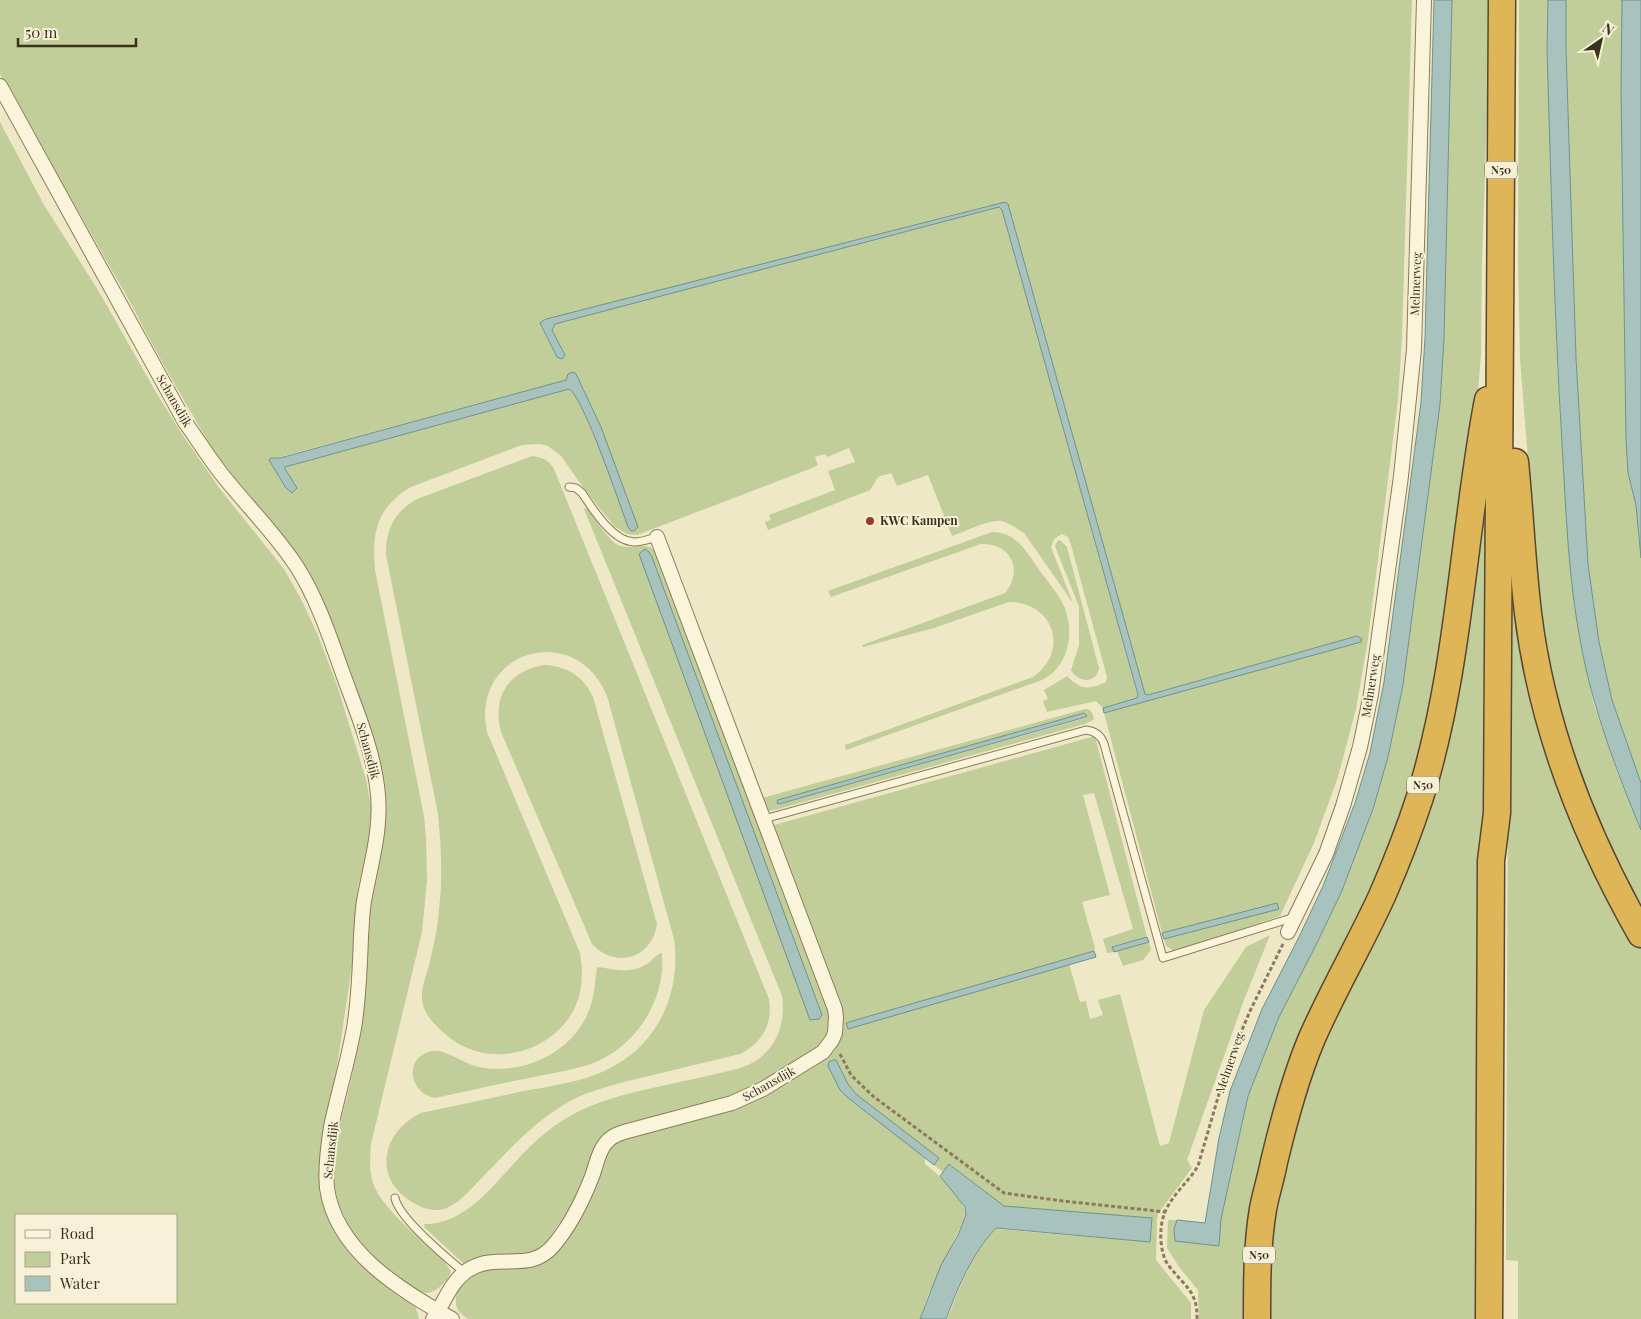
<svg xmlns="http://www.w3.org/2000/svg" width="1641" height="1319" viewBox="0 0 1641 1319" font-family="'Playfair Display',serif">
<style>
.green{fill:#c1ce9a;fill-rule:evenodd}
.water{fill:#a8c3be;stroke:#6e928d}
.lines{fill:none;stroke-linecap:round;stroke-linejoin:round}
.lane-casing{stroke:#8b7b5c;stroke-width:9}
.street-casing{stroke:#8b7b5c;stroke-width:16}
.highway-casing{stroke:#594830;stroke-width:29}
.path{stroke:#8b7b5c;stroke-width:3;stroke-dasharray:4 2.5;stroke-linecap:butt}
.lane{stroke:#f9f4da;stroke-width:7}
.street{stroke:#f9f4da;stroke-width:14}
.highway{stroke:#deb557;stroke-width:26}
.poi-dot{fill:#9b392b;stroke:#f6f1d6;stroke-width:2}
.labels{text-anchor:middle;stroke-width:4;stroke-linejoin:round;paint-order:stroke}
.shield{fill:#f6f1d6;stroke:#736b56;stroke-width:1}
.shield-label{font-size:11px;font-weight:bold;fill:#3b311f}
.street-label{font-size:12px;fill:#3b311f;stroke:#f6f1d6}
.poi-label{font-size:12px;font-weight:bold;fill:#3b311f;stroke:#f6f1d6;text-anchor:start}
</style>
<rect width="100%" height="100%" fill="#efe8c7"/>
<g class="green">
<path d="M0,0H1412L1402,337L1398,400L1368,639L1356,709L1338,777L1314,843L1280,916L1229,934L1174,951L1166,946L1164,939L1279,908L1277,903L1162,933L1104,713L1360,638L1357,636L1147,695L1145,694L1008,204L1005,202L544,320L540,324L557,357L565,355L552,330L555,324L999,207L1002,210L1138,697L1137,698L1103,708L1096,701L1047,712L1043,701L1048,699L1044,690L1064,678L1067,676C1081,690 1088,690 1106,682L1107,677L1071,545L1068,537L1062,534L1054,539L1051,547L1073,603L1024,533C1017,529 1010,523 1002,521C990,519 964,532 952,536L928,475L897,486L891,473L878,477L870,490L768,530L765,522L771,520L769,515L835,490L828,471L855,462L849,448L827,457L825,454L815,457L818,465L812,468L637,535L627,534L614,526L585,490L561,456L548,446L540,444L522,445L411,487C376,508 372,532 375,570L424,816L426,838L427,881L422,932L371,1144C370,1157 369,1170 373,1183C381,1208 425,1243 445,1262L451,1272C448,1281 437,1292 427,1293C416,1294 367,1252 359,1243C353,1236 348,1227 345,1218C340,1208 336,1197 335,1186C331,1150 343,1114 351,1080C354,1063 358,1046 361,1029C368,988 365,946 371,905C376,863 390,831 385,787C380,748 364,710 350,673C337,636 325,597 303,564C275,519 234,483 206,438C199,427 193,415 186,404C168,372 150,342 134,309L0,74ZM568,374L601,427L608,446H598L579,401L572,390L569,389L285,467V469L296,488H286L269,460L566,380Z"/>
<polygon points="1452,0 1491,0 1482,261 1481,354 1476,418 1421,785 1298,1059 1249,1319 1199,1319 1198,1290 1179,1267 1167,1248 1168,1220 1177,1220 1174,1229 1219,1246 1221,1219 1248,1096 1279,1017 1315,947 1341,893 1373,809 1388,757 1403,685 1440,404 1444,339"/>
<polygon points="1519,0 1548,0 1547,49 1557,359 1570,566 1581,645 1594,705 1617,772 1641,830 1641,918 1581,790 1543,648 1520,359 1518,262"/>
<polygon points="1566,0 1622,0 1621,90 1626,440 1628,473 1636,505 1641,558 1641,783 1612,700 1599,642 1588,564 1576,358 1566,49"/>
<path d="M0,122L44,205L98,290L157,394L184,437L220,489L284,569L301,599L317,633L337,685L366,779L372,812L371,829L369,848L358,886L357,932L329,1120L324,1202L328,1219L347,1242L414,1303L418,1314L419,1319H0ZM16,1215H176V1303H16Z"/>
<path d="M532,456C542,457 549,460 554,469L769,999C773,1024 762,1043 740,1054L620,1083C603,1088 587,1092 572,1100C527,1124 496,1166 460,1200C453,1205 444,1211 436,1210C427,1210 418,1206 410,1201C372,1176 383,1131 421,1113C454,1106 486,1099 519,1092C550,1086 586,1082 614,1066C660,1041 681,990 674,939L607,696C575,619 470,651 487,732L580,953C583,971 583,988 576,1005C554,1055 484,1072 443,1032C435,1025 426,1016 423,1005C419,991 427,974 430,961C434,944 438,926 439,909C443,877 441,846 438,814L386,555C385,530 395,511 417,499Z"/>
<polygon points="1489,463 1482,1319 1266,1319 1273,1192 1300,1082 1385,903"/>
<polygon points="1509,497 1528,631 1641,939 1641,1319 1518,1319 1518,1261 1506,1260"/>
<path d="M587,508C595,518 607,539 618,545C630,551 647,540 656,552L828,1010C830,1025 828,1034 818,1047L742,1092L622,1125L608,1131L597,1142L578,1193L568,1211L547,1241L541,1247L528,1254L485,1255L464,1264L425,1228L424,1224C472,1225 502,1171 536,1141C552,1126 572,1113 593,1105C629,1091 669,1085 707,1076C722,1072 740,1070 754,1062C777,1048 786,1022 782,996L584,509ZM652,557L822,1015L821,1017Z"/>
<path d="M992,532C1017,532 1027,553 1040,571C1048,582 1058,593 1064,606C1075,632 1069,667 1042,680L846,750L845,745L1033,677C1070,651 1054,602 1009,602L934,628L863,647L862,645L1005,593C1024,570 1011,543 981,544L831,597L828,591Z"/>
<path d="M1058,540L1061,541L1067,547L1099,668C1097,684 1078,683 1071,670L1079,645V607L1055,546Z"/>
<path d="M544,665C567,666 583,676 593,697L657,924C652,959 615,969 592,944L501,732C492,697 508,671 544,665Z"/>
<path d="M1085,709L1090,710L1094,717L1093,720L1085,724L771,811L767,810L762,798ZM1084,713L1087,716L1086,718L780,804L777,801Z"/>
<path d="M1095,736L1147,937L1113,946L1114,952L1107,953L1103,939L1133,929L1094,793L1083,795L1110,895L1082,902L1095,948L1094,951L846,1023L848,1028L1069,964L1080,1002L1086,1001L1090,1019L1103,1015L1098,1000L1120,994L1160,1146L1169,1143L1204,1010L1246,947L1270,935L1244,1000L1187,1160L1192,1168L1158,1214L1157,1220L1156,1260L1191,1303V1319H947C960,1287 971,1254 996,1229L1150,1242L1152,1219L1004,1206L950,1164L943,1172L934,1165L939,1158L856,1094L842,1075L840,1090L847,1097L925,1157V1164C941,1177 963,1195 966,1215L927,1298L920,1319H469C460,1314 455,1310 456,1298C459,1278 485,1267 503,1268C510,1268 516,1270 522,1269C532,1268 543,1264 550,1258C570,1243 589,1204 598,1181C602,1170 604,1158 610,1149C614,1143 620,1140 626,1138L747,1105L821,1062L834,1051L842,1036L843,1026L842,1007L774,825Z"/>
<polygon points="1149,942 1151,950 1143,960 1123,966 1117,951"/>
<path d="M662,953C666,1001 636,1047 591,1064C570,1071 546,1074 524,1079C494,1085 464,1092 435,1098C408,1093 404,1056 432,1051C446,1049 464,1064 479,1067C524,1076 574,1052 590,1008C595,994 595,980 597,967C616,969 628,975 647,964C652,961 656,954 662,953Z"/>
</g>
<g class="water">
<polygon points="1434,0 1452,0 1444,339 1440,404 1403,685 1388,757 1373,809 1341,893 1315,947 1279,1017 1248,1096 1221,1219 1219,1246 1175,1241 1174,1229 1177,1220 1205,1223 1219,1138 1230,1091 1262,1009 1298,939 1323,886 1355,803 1370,753 1384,682 1421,402 1425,338"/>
<path d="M1548,0H1566V49L1576,358L1588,564L1599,642L1612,700L1641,783V830C1616,770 1593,709 1581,645C1568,578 1566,510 1562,443C1554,312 1551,180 1547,49Z"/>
<polygon points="1622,0 1641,0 1641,558 1636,505 1628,473 1626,440 1621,90"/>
<polygon points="1005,202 1008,204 1145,694 1148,695 1357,636 1362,639 1361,642 1104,713 1103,708 1137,698 1138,695 1002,210 999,207 555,324 552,330 565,355 562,359 557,357 540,323 544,320 550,318"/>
<path d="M573,372L576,374L601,427L638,527L634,531H631L628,527C620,505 583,396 569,389L285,467V469L297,488L292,493L286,488L269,460L271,458H280L566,380L568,374Z"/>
<polygon points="645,549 649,552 652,557 822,1015 819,1019 810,1020 639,554"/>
<polygon points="1084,713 1087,716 1086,717 779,804 777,803 778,800"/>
<polygon points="1277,903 1279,909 1164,939 1162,933"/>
<polygon points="1147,937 1149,942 1114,952 1112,947"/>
<polygon points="1094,951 1096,957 848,1029 846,1023 849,1022"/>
<polygon points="833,1060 836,1060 848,1084 856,1094 939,1158 934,1165 847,1097 840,1090 828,1066 829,1062"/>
<path d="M949,1164L1004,1206L1152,1218L1150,1242L996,1228C972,1253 958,1287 946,1319H920L941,1265L958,1235L966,1215L965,1207L940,1176Z"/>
</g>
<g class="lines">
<g class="lane-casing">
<g id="lane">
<path d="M569,487L576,488L582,493C593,509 612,541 634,542C642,542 650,539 657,537"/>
<path d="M764,819L1086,730C1095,731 1101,735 1104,744L1163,958L1295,917"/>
<path d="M395,1198C399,1218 448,1259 465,1273"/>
</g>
</g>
<g class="street-casing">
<g id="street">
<path d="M0,86L185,422C197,439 208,456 220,472C245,504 275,533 297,567C318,600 330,638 343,674C356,710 372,747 377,786C383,826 371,862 364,901C362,913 362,925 361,936C360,967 359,998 354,1028C348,1061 338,1094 331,1127C328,1146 325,1169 327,1188C336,1252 401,1290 452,1319"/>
<polyline points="1288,932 1326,854 1343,806 1360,747 1371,694 1401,476 1414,349 1424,0"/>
<path d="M433,1319C444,1303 451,1281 468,1270C498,1251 529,1274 553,1246C570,1226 582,1202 591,1179C596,1168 597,1154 605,1144C610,1137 617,1134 624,1132L732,1103L763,1089L823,1052L832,1040L835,1033L836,1017L835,1009L657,537"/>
</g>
</g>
<g class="highway-casing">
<g id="highway">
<path d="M1515,462C1520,512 1522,563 1528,613C1542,728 1584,834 1641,934"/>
<path d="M1257,1319C1257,1282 1257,1245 1263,1209C1266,1193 1271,1178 1274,1162C1284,1120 1295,1078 1312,1038C1333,990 1360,944 1382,896C1396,864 1409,831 1420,797C1460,669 1463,531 1488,400"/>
<polyline points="1489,1319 1491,861 1497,813 1502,0"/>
</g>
</g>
<g class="path">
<polyline points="840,1054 851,1075 874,1097 1004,1193 1063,1201 1166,1212"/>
<path d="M1197,1319C1198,1291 1184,1286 1169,1266C1160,1255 1159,1231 1163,1218C1168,1198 1188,1183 1198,1166L1228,1063L1250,1011L1283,944"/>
</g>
<use href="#lane" class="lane"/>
<use href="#street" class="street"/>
<use href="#highway" class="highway"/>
</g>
<circle class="poi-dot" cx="870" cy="521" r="5"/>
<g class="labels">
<g class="shield">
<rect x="1485" y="161.5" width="32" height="17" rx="4"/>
<rect x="1407" y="776.5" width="32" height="17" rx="4"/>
<rect x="1243" y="1246.5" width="32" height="17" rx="4"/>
</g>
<g class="shield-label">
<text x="1501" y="174">N50</text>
<text x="1423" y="789">N50</text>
<text x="1259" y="1259">N50</text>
</g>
<g class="street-label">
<text transform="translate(1416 284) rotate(-88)" y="4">Melmerweg</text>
<text transform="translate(174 401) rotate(60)" y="4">Schansdijk</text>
<text transform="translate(1371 686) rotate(-81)" y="4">Melmerweg</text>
<text transform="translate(368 751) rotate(75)" y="4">Schansdijk</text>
<text transform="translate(1230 1063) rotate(-71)" y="4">Melmerweg</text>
<text transform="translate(769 1084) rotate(-29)" y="4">Schansdijk</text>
<text transform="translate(331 1150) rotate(-84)" y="4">Schansdijk</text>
</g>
<g class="poi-label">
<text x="880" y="525">KWC Kampen</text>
</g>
</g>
<rect x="15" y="1214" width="162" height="90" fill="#f6f1d6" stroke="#aba48d"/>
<rect x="25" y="1230" width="25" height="8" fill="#f9f4da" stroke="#aba48d"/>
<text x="60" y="1239" font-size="15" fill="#3b311f">Road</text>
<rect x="25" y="1252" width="25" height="15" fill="#c1ce9a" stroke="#aba48d"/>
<text x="60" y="1264" font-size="15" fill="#3b311f">Park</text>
<rect x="25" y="1276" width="25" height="15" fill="#a8c3be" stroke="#aba48d"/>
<text x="60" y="1289" font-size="15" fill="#3b311f">Water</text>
<g transform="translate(1601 40) rotate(34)" stroke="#f6f1d6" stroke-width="4" paint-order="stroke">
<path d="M0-4L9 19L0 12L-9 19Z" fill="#3b311f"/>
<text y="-8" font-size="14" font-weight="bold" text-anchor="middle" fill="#3b311f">N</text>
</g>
<path d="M18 38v8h118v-8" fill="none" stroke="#3b311f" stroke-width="2.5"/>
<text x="25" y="38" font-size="15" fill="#3b311f" stroke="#f6f1d6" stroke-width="4" paint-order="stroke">50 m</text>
</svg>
